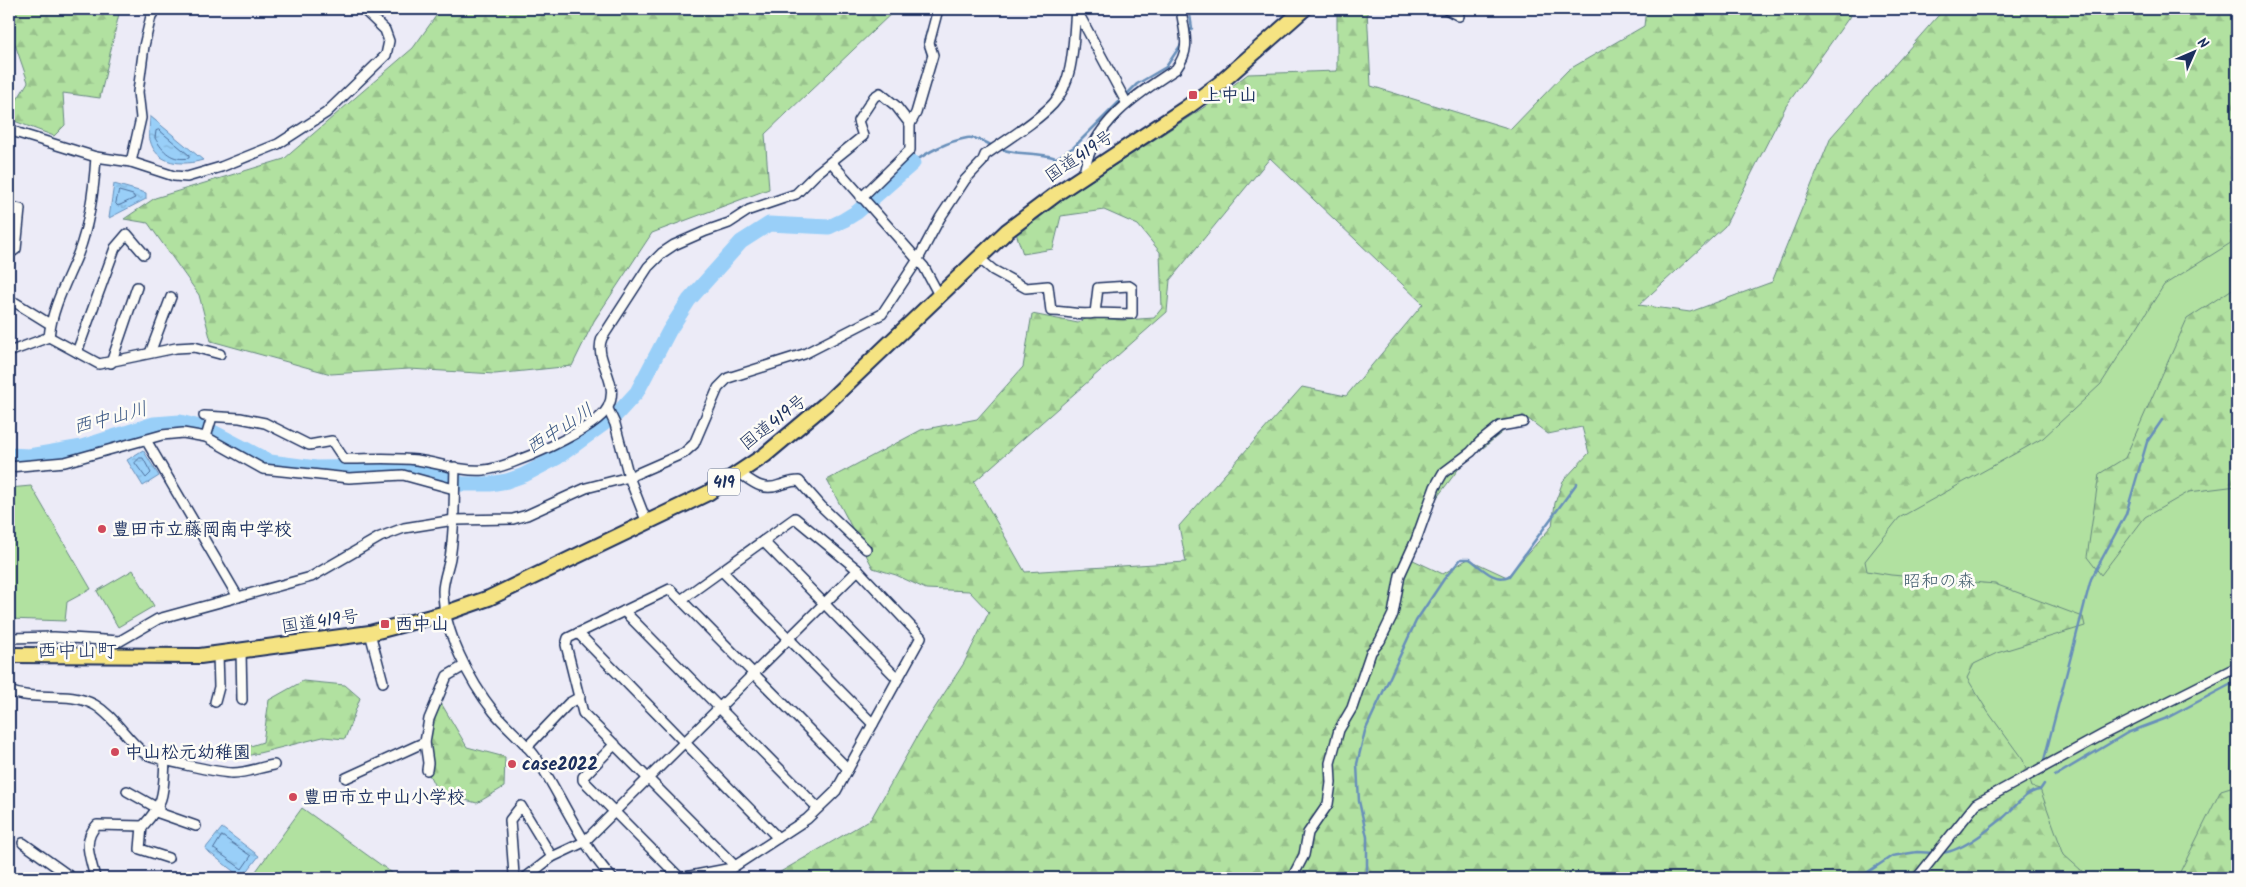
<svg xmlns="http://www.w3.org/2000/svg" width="2246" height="887" viewBox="0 0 2246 887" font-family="Kalam,'Klee One',sans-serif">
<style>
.green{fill:#b1e1a0;stroke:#66887f}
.forest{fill:url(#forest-firs);stroke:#66887f;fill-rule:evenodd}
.water{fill:url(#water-ripples);stroke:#678fba}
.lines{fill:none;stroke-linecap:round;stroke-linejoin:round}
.shore{stroke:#4d6f9c;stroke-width:1}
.stream{stroke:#678fba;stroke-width:2.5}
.river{stroke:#99cff8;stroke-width:15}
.minor-casing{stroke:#1b2f5e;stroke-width:12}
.highway-casing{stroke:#1b2f5e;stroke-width:18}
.minor{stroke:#fdfcf7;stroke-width:9}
.highway{stroke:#f5e382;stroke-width:14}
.poi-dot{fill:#d1495b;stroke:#fdfcf7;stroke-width:2}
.labels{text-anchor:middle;stroke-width:5;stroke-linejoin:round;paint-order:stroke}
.shield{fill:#fdfcf7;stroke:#5f6c8c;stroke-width:1}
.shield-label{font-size:16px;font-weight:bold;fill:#1b2f5e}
.poi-label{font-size:18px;font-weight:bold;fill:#1b2f5e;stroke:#fdfcf7;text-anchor:start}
.street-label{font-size:18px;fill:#1b2f5e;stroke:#fdfcf7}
.park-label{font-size:18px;fill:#405c6e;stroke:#fdfcf7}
.water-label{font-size:19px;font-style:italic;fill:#3a5784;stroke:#fdfcf7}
.quarter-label{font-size:20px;fill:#1b2f5e;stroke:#fdfcf7}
</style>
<defs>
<pattern id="forest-firs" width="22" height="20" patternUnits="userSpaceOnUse" patternTransform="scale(1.25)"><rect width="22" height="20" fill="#b1e1a0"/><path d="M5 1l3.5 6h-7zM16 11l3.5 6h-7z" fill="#98c18c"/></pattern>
<pattern id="water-ripples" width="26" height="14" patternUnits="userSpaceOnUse" patternTransform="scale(1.25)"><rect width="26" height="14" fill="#99cff8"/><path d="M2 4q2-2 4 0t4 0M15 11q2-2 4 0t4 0" fill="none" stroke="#83b2d7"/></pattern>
</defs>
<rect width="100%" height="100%" fill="#ecebf7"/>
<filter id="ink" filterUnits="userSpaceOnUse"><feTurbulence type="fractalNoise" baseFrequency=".02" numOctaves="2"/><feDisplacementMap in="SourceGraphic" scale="10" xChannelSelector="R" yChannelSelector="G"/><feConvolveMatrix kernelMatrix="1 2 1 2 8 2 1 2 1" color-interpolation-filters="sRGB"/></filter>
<g filter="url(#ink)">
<g class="green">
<polygon points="2237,27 2237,878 834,878 1389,565 1492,606"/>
<polygon points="31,486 91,589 67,602 65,621 9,619 9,488"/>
<polygon points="133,570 154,606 118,627 97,591"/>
<polygon points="302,808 399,878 251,878"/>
</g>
<g class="forest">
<polygon points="9,9 120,9 100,98 63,93 65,125 54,136 9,119 9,113 28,82 9,27"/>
<polygon points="441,9 896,9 765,134 769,189 652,233 594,321 572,366 495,374 409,369 331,374 211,341 199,295 148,223 124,219 155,198 284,159 413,48"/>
<path d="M1337,9H1367L1371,86L1511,129L1568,70L1644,26L1646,9H1855L1786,106L1725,226L1639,305L1690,312L1772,282L1831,137L1944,9H2237V239L2164,285L2101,384L2043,438L1899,518L1865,561L1867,571L1891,575L1995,584L2083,617L2085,626L1997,653L1974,664L1967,678L1988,712L2023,760L2032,787L2040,789L2064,855L2090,878H770L871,819L923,726L964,663L989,612L969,591L926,589L896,575L873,568L827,480L921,430L977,419L1023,367L1032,314L1078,323L1089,317L1124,320L1154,318L1162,308L1160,252L1138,225L1104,210L1061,216L1053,249L1023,254L1015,230L1203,108L1248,74L1337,71ZM1270,158L1423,304L1346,396L1302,387L1179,526L1186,562L1025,572L974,482L1167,312L1170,280ZM1523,415L1548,434L1582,427L1589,453L1563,481L1555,503L1552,526L1507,577L1468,559L1443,574L1411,559L1429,508L1460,467Z"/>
<polygon points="2237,286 2237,486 2189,492 2145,517 2101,575 2087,557 2099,474 2125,458 2187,319"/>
<polygon points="303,681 345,685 360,698 345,739 323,737 235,759 232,752 263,742 269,700"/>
<polygon points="438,698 467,747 505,757 504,787 477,803 438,793 424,764 431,735 431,699"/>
<polygon points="2237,785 2237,878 2177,878 2221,790"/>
</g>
<g class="water">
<path d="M150,116L203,160C183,166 156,165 150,140C148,134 150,123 150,116Z"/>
<polygon points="114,184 146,193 146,199 109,218"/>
<polygon points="143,450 159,476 143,486 127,460"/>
<polygon points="222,828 259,856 242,878 205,849"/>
</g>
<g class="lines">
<g class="shore">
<path d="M159,130L189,155V158C172,161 163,152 155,138L156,131Z"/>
<polygon points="119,191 133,195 135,198 118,206 116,204"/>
<polygon points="140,458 143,458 151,473 146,478 135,463"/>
<polygon points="222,836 251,856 242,869 214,849"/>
</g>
<g class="stream">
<polyline points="1188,34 1192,28 1189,9"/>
<polyline points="926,65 928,56 924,42 928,29"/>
<path d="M998,148C1016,156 1037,151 1056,158L1074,147L1137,84L1166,67L1182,43"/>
<polyline points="905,151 906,126"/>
<path d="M907,155L913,163C927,152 949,141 967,138C976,137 985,142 993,146"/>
<polyline points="2044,760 2091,579 2126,514 2147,442 2162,420"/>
<polyline points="2055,776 2127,733 2167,718 2237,681"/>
<path d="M1939,853C1960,853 1988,830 2003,818C2015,808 2025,791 2040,790L2044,784"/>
<path d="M1367,878V837L1359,801L1358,784L1357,764L1365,731L1416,621L1444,579L1461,559H1470C1481,567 1494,583 1509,576L1577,483"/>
<polyline points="1859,878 1892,856 1917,852 1934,853"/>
</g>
<polyline class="river" points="9,455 29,456 82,447 154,424 180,422 207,429 270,462 316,468 381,467 429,471 450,475 460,484 490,484 507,481 524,475 558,457 616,415 637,392 669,331 689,300 741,242 769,224 829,227 844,220 857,212 913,163"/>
<g class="minor-casing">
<g id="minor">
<polyline points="1076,9 1126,102"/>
<polyline points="1446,9 1459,16"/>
<polyline points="9,128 18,133 96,157 131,162 174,176 187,177 221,167 278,144 326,113 386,55 389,41 385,30 363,9"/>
<polyline points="131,162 141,118 138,92 144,46 151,16 156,9"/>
<polyline points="831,162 924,267 940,297"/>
<path d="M1084,174C1091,124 1137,94 1176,69C1192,48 1184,33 1181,9"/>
<polyline points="861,198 910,150 910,124"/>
<polyline points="9,207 20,209 16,249 9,254"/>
<path d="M979,258L993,270L1026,288L1048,286L1051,311C1067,311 1079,316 1095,313L1098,288L1129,286L1132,288V314L1095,313"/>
<polyline points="16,303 50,324"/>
<polyline points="49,337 99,364 176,348 194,347 220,354"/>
<path d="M9,352L49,337C52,307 67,281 78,254C90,223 94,189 96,157"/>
<polyline points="77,352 115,248 127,234 144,254"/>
<polyline points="150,353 171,297"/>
<polyline points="111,363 137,287"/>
<polyline points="608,409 615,424 629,477 647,523"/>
<path d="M204,416L240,418L265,423L309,445L332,441L344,459C368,459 393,457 417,460C439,463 462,472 484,470C509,468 598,429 608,407C621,382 593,360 602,338L648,267L662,253L674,245L706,231L729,223L749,210L796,194L817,173L863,136L858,121L874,97L880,93L896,106L910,124L916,113L933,55L929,43L938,9"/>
<polyline points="206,437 212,417"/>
<polyline points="146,440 238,597"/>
<polyline points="9,467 65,462 162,435 183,433 206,437 263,469 349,478 403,475 454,489"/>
<path d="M455,467C454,497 455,528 450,558C448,568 443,581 443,591C443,630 470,682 494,712C507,728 526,742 537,759C563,799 580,843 612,878"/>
<path d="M738,472C753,482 762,492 780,485C787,483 791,481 799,481L821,506L866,549"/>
<polyline points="763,541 898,679"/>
<polyline points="722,571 873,724"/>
<polyline points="681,600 848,769"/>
<polyline points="624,611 818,808"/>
<polyline points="370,633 383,682"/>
<polyline points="578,633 778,838"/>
<path d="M9,638L54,637L120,641L158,619L311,577L380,537L404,528L454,520L513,519L527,515L586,488L629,477L684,453L694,444L718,388L728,378L804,354L882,314L917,261L940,218L965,180L982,162L985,155C1007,139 1034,124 1053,104C1075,81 1073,39 1076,9"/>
<polyline points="241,651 242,700"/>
<path d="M9,691C36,702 68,690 95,705C114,716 126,739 144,753C152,759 221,773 233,773C246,773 261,767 274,765"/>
<polyline points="215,702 219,687 218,654"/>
<polyline points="615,744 583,777 583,780 680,878 732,868 735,866 807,819 836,791 921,637 858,570 795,518 681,600 670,589 568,638 566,645 583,713 735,866"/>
<polyline points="527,747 569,703 580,697"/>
<polyline points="427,770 428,763 425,742 429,719 447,676 464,666"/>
<polyline points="346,778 425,742"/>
<polyline points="127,791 159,809"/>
<polyline points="156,812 196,826"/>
<polyline points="142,826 140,849 168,858"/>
<polyline points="23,843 72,878"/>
<path d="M95,878C91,858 81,841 97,825L143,826C166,801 163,792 165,760"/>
<polyline points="517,878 514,875 510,820 521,806 552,857"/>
<polyline points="525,878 552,857 584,842 858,570"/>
<polyline points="1292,878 1304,855 1308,833 1328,804 1331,783 1330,763 1339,730 1352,708 1371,652 1380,641 1393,614 1400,575 1416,540 1435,487 1443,473 1471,452 1480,442 1500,426 1523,422"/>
<polyline points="1917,878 1976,804 2104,734 2237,667"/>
</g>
</g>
<g class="highway-casing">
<polyline id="highway" points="9,655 200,656 370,633 446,613 489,598 708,493 765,455 828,402 1007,231 1059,192 1186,108 1219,84 1304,9"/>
</g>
<use href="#minor" class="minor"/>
<use href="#highway" class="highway"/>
</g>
</g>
<g class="poi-dot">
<rect x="1188" y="90" width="10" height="10" rx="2.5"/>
<circle cx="102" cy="529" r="5"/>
<rect x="380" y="619" width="10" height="10" rx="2.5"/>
<circle cx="115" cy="752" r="5"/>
<circle cx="512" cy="764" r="5"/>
<circle cx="293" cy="797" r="5"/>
</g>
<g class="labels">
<rect class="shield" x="708" y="468.5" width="32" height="27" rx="4"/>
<g class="shield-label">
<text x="724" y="488">419</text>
</g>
<g class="poi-label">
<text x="1203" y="101">上中山</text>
<text x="112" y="535">豊田市立藤岡南中学校</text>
<text x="395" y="630">西中山</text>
<text x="125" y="758">中山松元幼稚園</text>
<text x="522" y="770">case2022</text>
<text x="303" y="803">豊田市立中山小学校</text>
</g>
<g class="street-label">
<text transform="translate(1079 156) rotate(-34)" y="6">国道419号</text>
<text transform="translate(773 422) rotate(-38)" y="6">国道419号</text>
<text transform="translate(320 621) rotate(-8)" y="6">国道419号</text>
</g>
<g class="park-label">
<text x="1939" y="587">昭和の森</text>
</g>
<g class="water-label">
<text transform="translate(110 417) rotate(-15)" y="7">西中山川</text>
<text transform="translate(559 428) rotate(-33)" y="7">西中山川</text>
</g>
<g class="quarter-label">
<text x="77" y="657">西中山町</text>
</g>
</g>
<rect width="2246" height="887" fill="none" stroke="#fdfcf7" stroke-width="30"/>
<rect x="15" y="15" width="2216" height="857" fill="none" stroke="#1b2f5e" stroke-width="2" filter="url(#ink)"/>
<g transform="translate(2194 52) rotate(45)" stroke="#fdfcf7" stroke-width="4" paint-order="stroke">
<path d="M0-4L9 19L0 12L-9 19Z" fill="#1b2f5e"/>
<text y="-8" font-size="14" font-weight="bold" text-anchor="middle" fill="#1b2f5e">N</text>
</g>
</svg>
